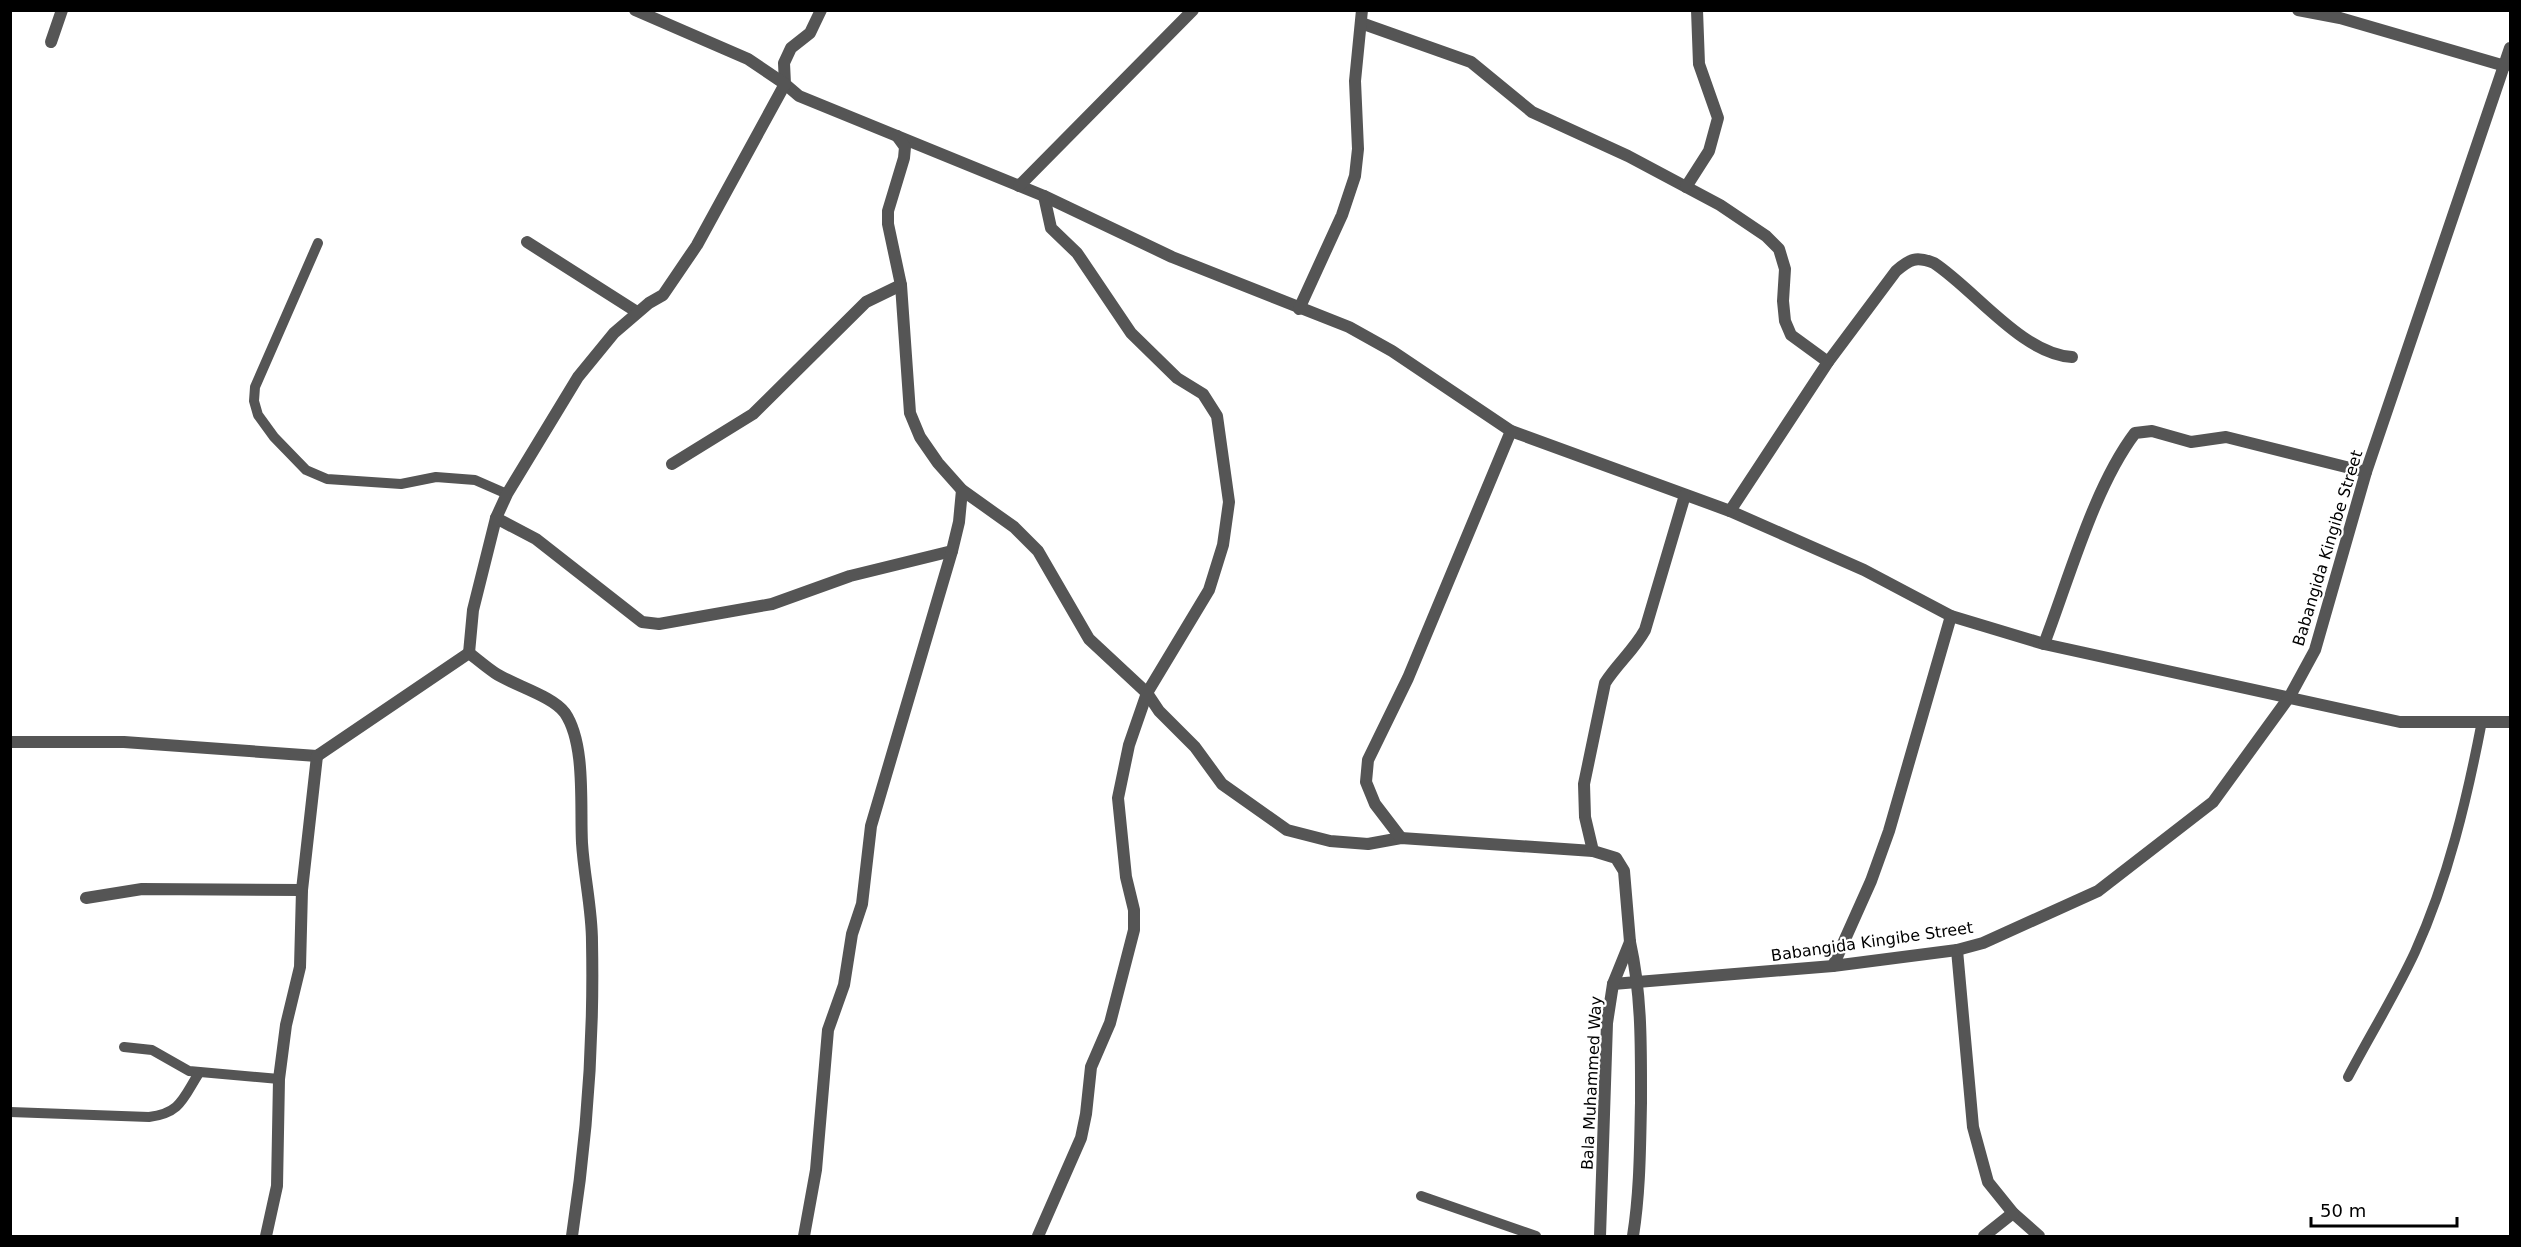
<svg xmlns="http://www.w3.org/2000/svg" width="2521" height="1247" viewBox="0 0 2521 1247" font-family="'DejaVu Sans',sans-serif">
<style>
.lines{fill:none;stroke-linecap:round;stroke-linejoin:round}
.service{stroke:#555;stroke-width:10}
.minor{stroke:#555;stroke-width:12}
.tertiary{stroke:#555;stroke-width:12}
.labels{text-anchor:middle;stroke-width:4.5;stroke-linejoin:round;paint-order:stroke}
.street-label{font-size:16px;fill:#000;stroke:#fff}
</style>
<rect width="100%" height="100%" fill="#fff"/>
<g class="lines">
<g class="service">
<polyline points="318,243 255,387 254,401 258,415 274,437 306,470 327,479 401,484 436,477 475,480 507,494"/>
<polyline points="124,1047 152,1050 189,1071 279,1079"/>
<path d="M2348,1077C2370,1035 2395,995 2415,952C2448,879 2467,799 2482,721"/>
<path d="M10,1112L149,1117C181,1113 183,1098 199,1073"/>
<polyline points="1421,1196 1536,1236"/>
</g>
<g class="minor">
<polyline points="821,10 810,33 791,48 784,63 785,84 799,96 1044,196 1172,257 1349,327 1392,351 1511,431 1730,511 1864,570 1951,616 2044,644 2400,722 2510,722"/>
<polyline points="2298,10 2340,18 2505,66"/>
<polyline points="1361,23 1471,62 1532,112 1628,156 1720,205 1766,236 1779,249 1785,269 1783,301 1785,321 1791,335 1828,362"/>
<polyline points="51,42 62,10"/>
<polyline points="897,136 905,147 904,158 888,211 888,224 901,285 910,413 920,437 938,463 962,490 1014,527 1038,551 1089,639 1147,693 1159,711 1195,747 1222,784 1287,830 1330,841 1368,844 1401,838 1593,851 1616,858 1624,871 1630,942"/>
<polyline points="1019,186 1193,10"/>
<polyline points="1686,187 1709,151 1718,118 1699,64 1697,10"/>
<polyline points="527,242 637,312"/>
<polyline points="1299,309 1342,215 1355,176 1358,149 1355,81 1362,10"/>
<polyline points="672,464 753,414 866,302 901,285"/>
<path d="M1730,511L1828,362L1896,271C1910,259 1916,256 1934,263C1975,290 2022,354 2072,357"/>
<polyline points="496,518 536,539 642,622 659,624 772,604 850,576 952,551"/>
<path d="M2044,644C2069,579 2094,487 2135,433L2152,431L2191,442L2226,437L2366,472"/>
<polyline points="469,653 473,610 496,518 507,494 578,377 614,333 649,303 663,295 697,245 785,84 748,59 635,10"/>
<path d="M469,653C478,660 486,667 495,673C513,685 553,696 565,713C586,744 580,806 582,843C584,876 592,909 592,942C594,1041 587,1139 572,1236"/>
<polyline points="10,742 124,742 317,756 469,653"/>
<polyline points="1401,838 1375,804 1366,782 1368,760 1408,678 1511,431"/>
<path d="M1593,851L1585,817L1584,784L1605,683C1617,664 1634,650 1645,630L1685,495"/>
<polyline points="86,898 142,889 302,890"/>
<polyline points="1957,950 1973,1127 1988,1182 2013,1213 2039,1236"/>
<polyline points="1833,966 1871,881 1889,831 1951,616"/>
<polyline points="1613,984 1833,966 1957,950 1983,943 2098,891 2213,802 2290,696 2315,650 2366,472 2510,48"/>
<polyline points="266,1236 277,1186 279,1079 286,1025 300,967 302,890 317,756"/>
<polyline points="804,1236 816,1170 828,1030 844,985 852,934 862,904 871,826 952,551 959,522 962,490"/>
<polyline points="1038,1236 1081,1138 1086,1114 1091,1067 1110,1023 1134,930 1134,910 1126,877 1118,798 1129,745 1147,693 1209,590 1223,545 1229,502 1217,416 1203,394 1177,378 1131,333 1077,253 1051,228 1044,196"/>
<polyline points="1984,1236 2013,1213"/>
</g>
<g class="tertiary">
<path d="M1630,942C1642,996 1641,1048 1641,1103C1640,1148 1640,1192 1633,1236"/>
<polyline points="1600,1236 1607,1023 1613,984 1630,942"/>
</g>
</g>
<g class="labels">
<g class="street-label">
<text transform="translate(2327 548) rotate(-73)" y="6">Babangida Kingibe Street</text>
<text transform="translate(1872 941) rotate(-8)" y="6">Babangida Kingibe Street</text>
<text transform="translate(1591 1083) rotate(-87)" y="6">Bala Muhammed Way</text>
</g>
</g>
<rect width="2521" height="1247" fill="none" stroke="#000000" stroke-width="24"/>
<path d="M2311 1217v9h146v-9" fill="none" stroke="#000000" stroke-width="3"/>
<text x="2320" y="1217" font-size="18" fill="#000000" stroke="#ffffff" stroke-width="4.5" paint-order="stroke">50 m</text>
</svg>
